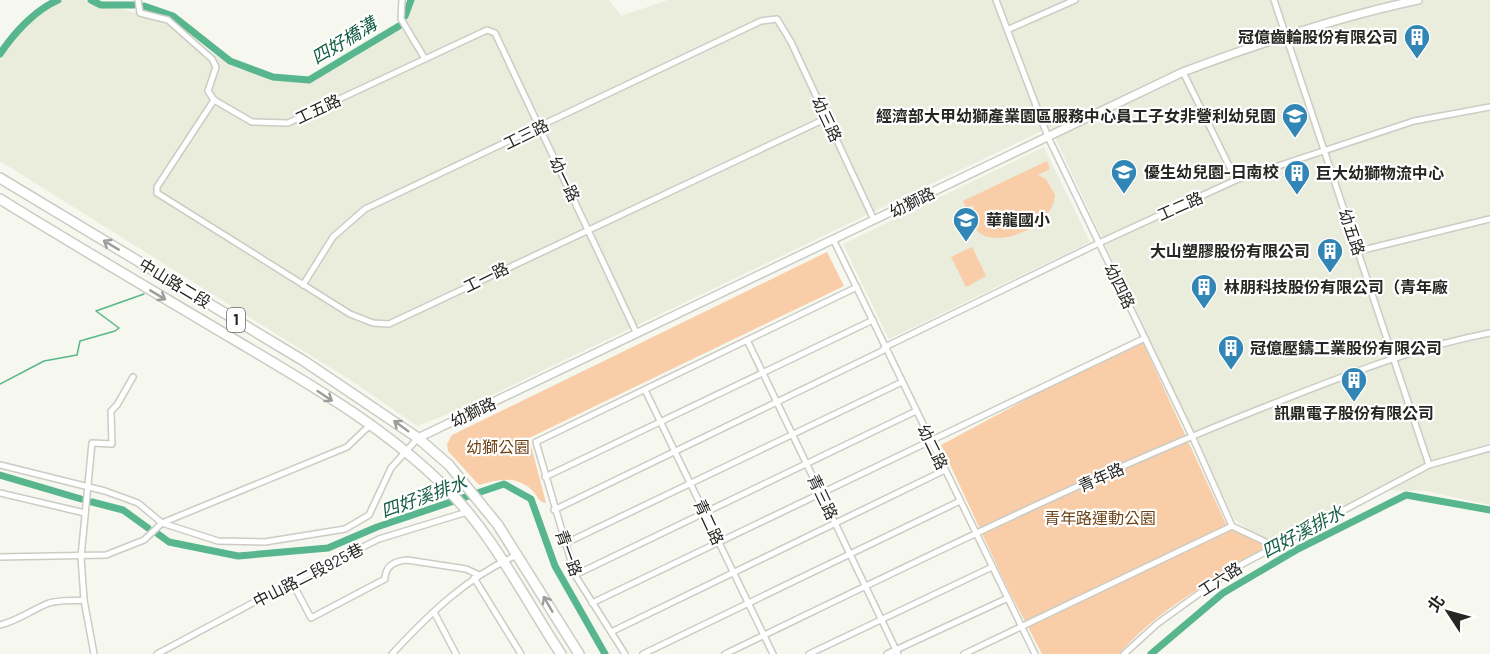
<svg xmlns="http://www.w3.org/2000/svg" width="1490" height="654" viewBox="0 0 1490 654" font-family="Barlow,'Noto Sans TC',sans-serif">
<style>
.built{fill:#eaecdc}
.green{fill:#f8cda7}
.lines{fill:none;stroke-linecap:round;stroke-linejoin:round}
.stream{stroke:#57b68d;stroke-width:1.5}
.canal{stroke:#57b68d;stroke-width:7}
.minor-casing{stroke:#cbccc4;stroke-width:8}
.tertiary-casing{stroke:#cbccc4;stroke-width:10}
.primary-casing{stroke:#cbccc4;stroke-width:12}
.minor{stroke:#fff;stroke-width:5}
.tertiary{stroke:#fff;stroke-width:7}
.primary{stroke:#fff;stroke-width:9}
.oneway{stroke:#9d9d9c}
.labels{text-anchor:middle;stroke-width:4.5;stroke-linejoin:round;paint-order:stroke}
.shield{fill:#fff;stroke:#676765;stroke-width:1.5}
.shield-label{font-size:15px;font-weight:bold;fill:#262623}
.poi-label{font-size:16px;font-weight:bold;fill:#262623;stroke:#fff;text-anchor:start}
.street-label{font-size:16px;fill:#262623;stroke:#fff}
.park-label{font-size:16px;fill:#6f4416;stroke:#fff}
.water-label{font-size:18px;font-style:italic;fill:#165e43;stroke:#fff}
</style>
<rect width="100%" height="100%" fill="#f6f7ee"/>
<g class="built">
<polygon points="64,0 83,0 157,18 238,69 300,83 352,59 401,28 409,2 416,0 609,0 621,16 668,0 1490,0 1490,505 1426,491 1386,490 1265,543 1234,519 1050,127 471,405 417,426 358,385 0,161 0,56 32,18"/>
<polygon points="1044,147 1090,242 889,339 843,244"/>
</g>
<g class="green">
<path d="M1047,161L1050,169L1038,175L1046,179L1055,195C1053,236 959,262 974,205L966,208L963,201Z"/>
<polygon points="972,247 986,276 966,287 951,257"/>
<path d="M827,252L844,286L529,438L546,503C538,502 538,496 533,491C516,475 499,479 479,485L448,451L447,444L452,435Z"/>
<path d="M1143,343L1226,524L1266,546C1216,579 1159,608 1119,654H1042L1005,583L941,445L1038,393Z"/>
</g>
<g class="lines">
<polyline class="stream" points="0,384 44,361 77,355 80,341 115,331 119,328 96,311 144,294"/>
<g class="canal">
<polyline points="91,0 101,5 134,5"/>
<polyline points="144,6 173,16 230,61 273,77 309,80 399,26"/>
<polyline points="405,16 411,0"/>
<path d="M0,54C14,33 35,10 58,0"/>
<polyline points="0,475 81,499"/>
<polyline points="92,502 123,510 148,528"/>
<polyline points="158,534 169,542 238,556 328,548 377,527 504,484 531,499 555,566 605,654"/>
<polyline points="1151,654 1223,593 1298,549 1406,495 1490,510"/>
</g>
<g class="minor-casing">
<g id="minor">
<polyline points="138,0 140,13 168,20 212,59 216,67 208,91 214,100"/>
<polyline points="402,0 401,19 425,59"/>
<polyline points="996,0 1048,137 1192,436 1232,526 1274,546"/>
<polyline points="1274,0 1429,465"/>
<polyline points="1009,29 1075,0"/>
<polyline points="1183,72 1236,180"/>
<polyline points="833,239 1035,654"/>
<polyline points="1359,251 1490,219"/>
<polyline points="303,285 333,237 365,209 761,21 777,19 791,42 874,220"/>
<polyline points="637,334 495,33 487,30 288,123 252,122 214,100 157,187 157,193 350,314 373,323 389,324 827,118"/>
<polyline points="747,340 898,654"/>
<polyline points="645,390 773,654"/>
<polyline points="0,465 105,491 138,503 162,523 218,541 265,542 345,529 369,515 391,468 418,438"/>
<polyline points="545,477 873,320"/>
<polyline points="0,493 85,513"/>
<polyline points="554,510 882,351 885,347 1099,243 1236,180 1414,121 1490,107"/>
<polyline points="564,544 902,382"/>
<polyline points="0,557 106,555 144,540 162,523 347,447 370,425"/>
<polyline points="575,575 916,411"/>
<polyline points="474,578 521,654"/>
<path d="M292,582L311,618L385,579C385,566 395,561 407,560L466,569L479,575"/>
<polyline points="592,603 1145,338"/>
<polyline points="434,612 456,654"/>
<path d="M0,625C20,620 31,610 49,603C60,600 73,601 84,600"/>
<polyline points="611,632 945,470"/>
<polyline points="94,654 84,600 81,557 92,443 112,444 111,411 117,405 133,377"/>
<polyline points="157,654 292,582 379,539 467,512"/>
<path d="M392,654C429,614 467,577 517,555"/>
<polyline points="625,654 575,575 536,442 857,287"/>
<polyline points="643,654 960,501"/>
<path d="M725,654C902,569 1079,480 1262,408C1337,379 1410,348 1490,333"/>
<polyline points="809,654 992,567"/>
<polyline points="887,654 1008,598"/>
<polyline points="964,654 1232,526"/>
<polyline points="1124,654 1157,624 1233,569 1429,465 1490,448"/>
</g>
</g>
<g class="tertiary-casing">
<path id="tertiary" d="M418,438L1183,72C1260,43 1337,17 1418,0"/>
</g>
<g class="primary-casing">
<g id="primary">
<polyline points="0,178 304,361 418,438 449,465 498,525 579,654"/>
<path d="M0,199C76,246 153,291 230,337C304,381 383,425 445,487C493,534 524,598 561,654"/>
</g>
</g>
<use href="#minor" class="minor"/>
<use href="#tertiary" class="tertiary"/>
<use href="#primary" class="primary"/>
</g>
<defs><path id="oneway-shaft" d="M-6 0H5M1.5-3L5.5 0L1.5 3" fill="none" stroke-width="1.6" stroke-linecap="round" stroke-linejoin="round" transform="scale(1.5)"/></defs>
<g class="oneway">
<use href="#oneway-shaft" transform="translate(111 245) rotate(-149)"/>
<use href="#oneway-shaft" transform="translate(158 295) rotate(31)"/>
<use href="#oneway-shaft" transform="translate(325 396) rotate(34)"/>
<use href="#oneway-shaft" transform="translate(401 426) rotate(-144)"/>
<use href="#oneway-shaft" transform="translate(548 604) rotate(-120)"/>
</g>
<defs>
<g id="building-pin" transform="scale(1.35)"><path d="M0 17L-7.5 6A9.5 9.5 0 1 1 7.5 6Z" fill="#3186b5" stroke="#fff"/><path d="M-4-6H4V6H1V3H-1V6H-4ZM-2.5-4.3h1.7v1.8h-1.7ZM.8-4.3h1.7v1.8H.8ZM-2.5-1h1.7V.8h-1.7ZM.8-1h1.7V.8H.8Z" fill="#fff"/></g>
<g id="school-pin" transform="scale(1.35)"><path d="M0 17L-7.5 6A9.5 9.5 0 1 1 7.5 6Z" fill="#3186b5" stroke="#fff"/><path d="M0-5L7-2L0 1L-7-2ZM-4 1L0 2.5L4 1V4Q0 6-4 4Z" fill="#fff"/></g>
</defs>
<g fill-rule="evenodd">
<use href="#building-pin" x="1417" y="37"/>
<use href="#school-pin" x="1295" y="116"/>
<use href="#school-pin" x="1124" y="172"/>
<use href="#building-pin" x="1297" y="173"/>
<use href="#school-pin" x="966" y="220"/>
<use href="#building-pin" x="1330" y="251"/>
<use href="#building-pin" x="1204" y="287"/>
<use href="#building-pin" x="1231" y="348"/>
<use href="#building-pin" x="1354" y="380"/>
</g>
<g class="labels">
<rect class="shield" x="227" y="308" width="18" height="24" rx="4.5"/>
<g class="shield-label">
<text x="236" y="325">1</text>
</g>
<g class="poi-label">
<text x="1398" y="43" text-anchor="end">冠億齒輪股份有限公司</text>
<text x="1276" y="122" text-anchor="end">經濟部大甲幼獅產業園區服務中心員工子女非營利幼兒園</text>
<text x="1144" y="178">優生幼兒園-日南校</text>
<text x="1316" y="179">巨大幼獅物流中心</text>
<text x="986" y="226">華龍國小</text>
<text x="1310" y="257" text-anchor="end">大山塑膠股份有限公司</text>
<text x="1224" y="293">林朋科技股份有限公司（青年廠</text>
<text x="1250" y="354">冠億壓鑄工業股份有限公司</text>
<text x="1354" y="419" text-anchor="middle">訊鼎電子股份有限公司</text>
</g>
<g class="street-label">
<text transform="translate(318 109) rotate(-25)" y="6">工五路</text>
<text transform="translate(827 119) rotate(65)" y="6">幼三路</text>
<text transform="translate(526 134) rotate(-26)" y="6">工三路</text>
<text transform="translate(565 179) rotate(64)" y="6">幼一路</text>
<text transform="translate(912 202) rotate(-26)" y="6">幼獅路</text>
<text transform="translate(1180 206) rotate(-24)" y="6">工二路</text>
<text transform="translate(1352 232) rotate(71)" y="6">幼五路</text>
<text transform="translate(486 277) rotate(-26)" y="6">工一路</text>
<text transform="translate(175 283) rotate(31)" y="6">中山路二段</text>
<text transform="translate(1120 286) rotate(64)" y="6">幼四路</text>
<text transform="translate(473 412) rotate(-25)" y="6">幼獅路</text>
<text transform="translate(933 447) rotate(64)" y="6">幼二路</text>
<text transform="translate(1101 477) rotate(-24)" y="6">青年路</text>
<text transform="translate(823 497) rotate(64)" y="6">青三路</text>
<text transform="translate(709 522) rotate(65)" y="6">青二路</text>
<text transform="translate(569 553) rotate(70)" y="6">青一路</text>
<text transform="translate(308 575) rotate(-27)" y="6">中山路二段925巷</text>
<text transform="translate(1220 579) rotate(-33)" y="6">工六路</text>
</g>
<g class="park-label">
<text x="498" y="453">幼獅公園</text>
<text x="1100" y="524">青年路運動公園</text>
</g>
<g class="water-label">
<text transform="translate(344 41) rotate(-31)" y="6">四好橋溝</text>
<text transform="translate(424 497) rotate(-20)" y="6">四好溪排水</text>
<text transform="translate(1303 532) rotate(-28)" y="6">四好溪排水</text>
</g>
</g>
<g transform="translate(1448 612) rotate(306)" stroke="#ffffff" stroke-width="4.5" paint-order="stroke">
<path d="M0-4.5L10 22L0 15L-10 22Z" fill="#262623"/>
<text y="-9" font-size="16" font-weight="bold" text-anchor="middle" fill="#262623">北</text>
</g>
</svg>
